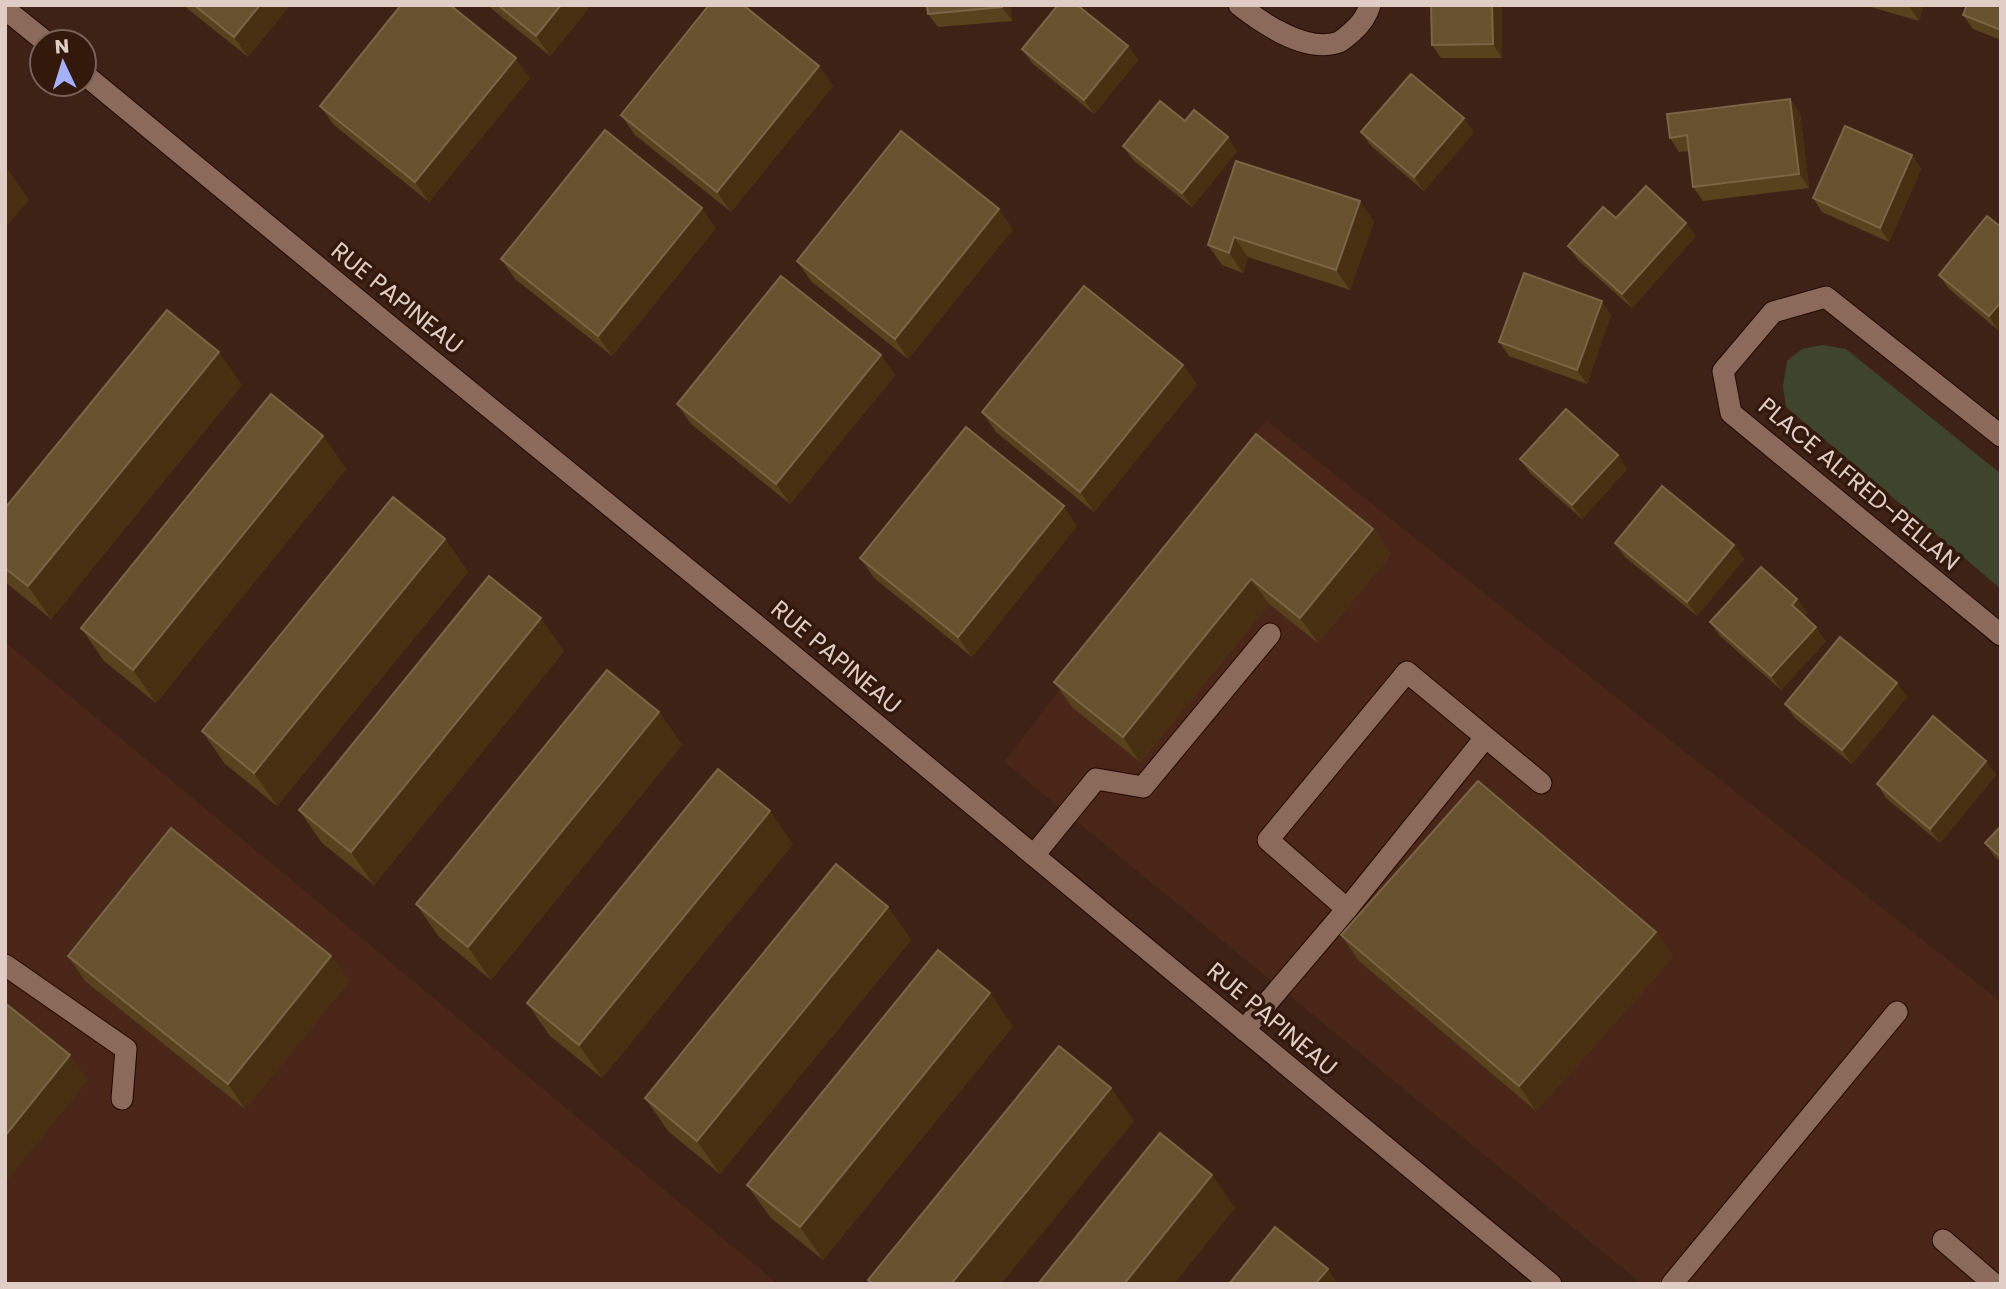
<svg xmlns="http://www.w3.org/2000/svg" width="2006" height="1289" viewBox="0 0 2006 1289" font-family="Poppins,sans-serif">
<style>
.built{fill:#492617}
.green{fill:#3f452d}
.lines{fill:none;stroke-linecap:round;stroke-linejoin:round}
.lane-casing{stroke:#240a02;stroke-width:23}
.street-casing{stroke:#240a02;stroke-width:23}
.lane{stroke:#8b6a5c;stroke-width:21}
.street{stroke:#8b6a5c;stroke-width:21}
.wall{fill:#58421d}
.shaded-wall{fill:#482f12}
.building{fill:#67512f;stroke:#7a6546;stroke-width:2}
.labels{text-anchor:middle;stroke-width:7;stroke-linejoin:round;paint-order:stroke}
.street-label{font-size:24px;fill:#e0cdc5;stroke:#33190c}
</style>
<rect width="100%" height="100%" fill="#3e2216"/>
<g class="built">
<polygon points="1266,420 2001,1002 2001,1284 1642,1284 1004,762"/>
<polygon points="5,642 778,1284 5,1284"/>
</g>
<polygon class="green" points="1823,345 1846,349 2001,474 2001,589 1786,407 1783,386 1787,361 1802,349"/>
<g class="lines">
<g class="lane-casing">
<g id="lane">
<polyline points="1034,855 1096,779 1143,787 1270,634"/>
<polyline points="1347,909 1268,840 1407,672 1541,783"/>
<polyline points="5,965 126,1049 122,1099"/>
<polyline points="1244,1030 1347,909 1485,738"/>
<polyline points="1943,1240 1994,1284"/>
<polyline points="1672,1284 1897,1012"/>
</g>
</g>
<g class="street-casing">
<g id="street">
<path d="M1239,5C1262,23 1307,54 1339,42C1343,40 1348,35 1352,32C1360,25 1367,16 1370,5"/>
<polyline points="5,9 46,42"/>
<polyline points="84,74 392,328 756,625 1551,1284"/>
<polyline points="2001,436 1826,297 1773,312 1723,371 1731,413 2001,635"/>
</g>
</g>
<use href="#lane" class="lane"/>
<use href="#street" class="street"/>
</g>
<g class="wall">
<polygon points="183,5 290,5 248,57"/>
<polygon points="487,5 591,5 550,56"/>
<polygon points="1010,5 1012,21 938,27 928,14"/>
<polygon points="1431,5 1502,5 1502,58 1441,58 1432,45"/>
<polygon points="1864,5 1924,5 1919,21"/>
<polygon points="2001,5 2001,40 1973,29 1963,15"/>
<polygon points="1128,46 1138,60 1094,114 1032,63 1022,49"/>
<polygon points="819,66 833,86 731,212 635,135 621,115"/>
<polygon points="530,78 429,202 334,125 320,106"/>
<polygon points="1790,99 1800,113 1809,188 1703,201 1693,187 1689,151 1679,152 1670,138"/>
<polygon points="1185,121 1237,151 1192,207 1133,160 1123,146"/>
<polygon points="1361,132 1474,132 1424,191 1371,146"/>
<polygon points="1912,155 1921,169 1889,242 1822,212 1813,198"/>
<polygon points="1236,161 1374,221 1350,290 1248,257 1243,273 1222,265 1208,245"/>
<polygon points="1616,218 1696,236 1632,308 1578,260 1568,246"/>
<polygon points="2001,227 2001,327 1998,330 1949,289 1939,275"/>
<polygon points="716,228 612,356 515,279 501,259"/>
<polygon points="1013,229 908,359 811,281 797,261"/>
<polygon points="1611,315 1587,384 1509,356 1499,342"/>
<polygon points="1183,365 1197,385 1094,512 996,432 982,412"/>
<polygon points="895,375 790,504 691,424 677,404"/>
<polygon points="242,385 51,619 5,582 5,508"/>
<polygon points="1256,434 1373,529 1391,554 1318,643 1269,604 1140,762 1072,707 1054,682"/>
<polygon points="323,436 346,469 156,703 104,661 81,628"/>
<polygon points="1520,459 1627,469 1582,519 1530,473"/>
<polygon points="1077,526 972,657 874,578 860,558"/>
<polygon points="445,539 468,572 277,806 225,764 202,731"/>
<polygon points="1615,543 1744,559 1697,616 1625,557"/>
<polygon points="1797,599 1807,613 1804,616 1826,641 1781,690 1720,636 1710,622"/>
<polygon points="564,651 374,885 322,843 299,810"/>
<polygon points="1907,697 1852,764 1795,718 1785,704"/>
<polygon points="659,712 682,745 491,980 439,937 416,904"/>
<polygon points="1986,761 1996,775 1940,843 1886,798 1877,784"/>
<polygon points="2001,826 2001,862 1995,857 1985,843"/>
<polygon points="793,844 602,1078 550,1036 527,1003"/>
<polygon points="888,907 911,940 720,1174 668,1131 645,1098"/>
<polygon points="1656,932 1673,957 1536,1111 1359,961 1341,935"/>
<polygon points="68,956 331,956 349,981 245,1109 85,981"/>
<polygon points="1013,1026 823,1260 771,1218 747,1185"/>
</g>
<g class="shaded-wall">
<polygon points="260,5 290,5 248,57 234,37"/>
<polygon points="561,5 591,5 550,56 536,36"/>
<polygon points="1002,5 1010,5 1012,21 1002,7"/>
<polygon points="1492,5 1502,5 1502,58 1493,44"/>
<polygon points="1910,5 1924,5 1919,21 1910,7"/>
<polygon points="1128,46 1138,60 1094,114 1084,100"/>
<polygon points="516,58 530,78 429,202 415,182"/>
<polygon points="819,66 833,86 731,212 717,192"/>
<polygon points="1790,99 1800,113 1809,188 1799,174"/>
<polygon points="1464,118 1474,132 1424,191 1414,177"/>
<polygon points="1228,137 1237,151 1192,207 1182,193"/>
<polygon points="1912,155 1921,169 1889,242 1880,228"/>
<polygon points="6,167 29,200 5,228"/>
<polygon points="1360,201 1374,221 1350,290 1336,270"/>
<polygon points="702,208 716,228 612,356 598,336"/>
<polygon points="999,209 1013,229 908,359 895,339"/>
<polygon points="1686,223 1696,236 1632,308 1622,294"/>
<polygon points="1234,237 1248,257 1243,273 1229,253"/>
<polygon points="1602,301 1611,315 1587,384 1577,370"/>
<polygon points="2001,302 2001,327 1998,330 1989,316"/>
<polygon points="219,352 242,385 51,619 28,586"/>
<polygon points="881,355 895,375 790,504 776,484"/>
<polygon points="1183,365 1197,385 1094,512 1080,492"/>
<polygon points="323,436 346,469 156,703 133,670"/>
<polygon points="1618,455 1627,469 1582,519 1572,505"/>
<polygon points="1064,506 1077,526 972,657 958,637"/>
<polygon points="1373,529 1391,554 1318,643 1300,618"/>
<polygon points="445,539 468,572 277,806 254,773"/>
<polygon points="1734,545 1744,559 1697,616 1687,602"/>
<polygon points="1251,579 1269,604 1140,762 1123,737"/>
<polygon points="1797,599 1807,613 1802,619 1792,605"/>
<polygon points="541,618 564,651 374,885 351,852"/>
<polygon points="1816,627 1826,641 1781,690 1771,676"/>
<polygon points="1897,683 1907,697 1852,764 1842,750"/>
<polygon points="659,712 682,745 491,980 468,947"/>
<polygon points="1986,761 1996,775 1940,843 1930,829"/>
<polygon points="770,811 793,844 602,1078 579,1045"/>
<polygon points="888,907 911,940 720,1174 697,1141"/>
<polygon points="1656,932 1673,957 1536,1111 1519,1086"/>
<polygon points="331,956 349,981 245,1109 228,1084"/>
<polygon points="990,993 1013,1026 823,1260 800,1227"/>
<polygon points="70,1055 88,1080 5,1183 5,1136"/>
<polygon points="1111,1088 1134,1121 1001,1284 951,1284"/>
<polygon points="1212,1175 1235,1208 1174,1284 1124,1284"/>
<polygon points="1328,1269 1338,1284 1315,1284"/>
</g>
<g class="building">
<polygon points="194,5 260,5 234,37"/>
<polygon points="401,5 450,5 516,58 415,182 320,106"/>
<polygon points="498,5 561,5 536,36"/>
<polygon points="709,5 743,5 819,66 717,192 621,115"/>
<polygon points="927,5 1002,5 1002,7 928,14"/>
<polygon points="1058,5 1077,5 1128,46 1084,100 1022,49"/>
<polygon points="1431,5 1492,5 1493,44 1432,45"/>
<polygon points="1967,5 2001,5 2001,30 1963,15"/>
<polygon points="1411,74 1464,118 1414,177 1361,132"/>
<polygon points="1790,99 1799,174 1693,187 1687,135 1670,138 1667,114"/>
<polygon points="1160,101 1185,121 1194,110 1228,137 1182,193 1123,146"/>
<polygon points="1845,126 1912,155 1880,228 1813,198"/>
<polygon points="605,130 702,208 598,336 501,259"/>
<polygon points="901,131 999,209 895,339 797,261"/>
<polygon points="1236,161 1360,201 1336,270 1234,237 1229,253 1208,245"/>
<polygon points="1646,186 1686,223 1622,294 1568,246 1603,207 1616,218"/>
<polygon points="1987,216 2001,227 2001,302 1989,316 1939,275"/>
<polygon points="1524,273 1602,301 1577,370 1499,342"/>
<polygon points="781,276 881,355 776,484 677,404"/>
<polygon points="1084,286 1183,365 1080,492 982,412"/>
<polygon points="167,310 219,352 28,586 5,568 5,508"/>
<polygon points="271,394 323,436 133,670 81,628"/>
<polygon points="1566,409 1618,455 1572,505 1520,459"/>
<polygon points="966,427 1064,506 958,637 860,558"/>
<polygon points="1256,434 1373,529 1300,618 1251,579 1123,737 1054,682"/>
<polygon points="1662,486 1734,545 1687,602 1615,543"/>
<polygon points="393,497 445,539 254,773 202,731"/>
<polygon points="1761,567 1797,599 1792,605 1816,627 1771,676 1710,622"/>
<polygon points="489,576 541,618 351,852 299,810"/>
<polygon points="1840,637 1897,683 1842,750 1785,704"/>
<polygon points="607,670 659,712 468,947 416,904"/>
<polygon points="1933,716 1986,761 1930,829 1877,784"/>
<polygon points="718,769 770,811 579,1045 527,1003"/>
<polygon points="1478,781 1656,932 1519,1086 1341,935"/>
<polygon points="2001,826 2001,857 1985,843"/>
<polygon points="171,828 331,956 228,1084 68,956"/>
<polygon points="836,864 888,907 697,1141 645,1098"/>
<polygon points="938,950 990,993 800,1227 747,1185"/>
<polygon points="5,1003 70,1055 5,1136"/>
<polygon points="1059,1046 1111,1088 951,1284 873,1284 868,1280"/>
<polygon points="1160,1133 1212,1175 1124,1284 1038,1284"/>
<polygon points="1275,1227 1328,1269 1315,1284 1229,1284"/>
</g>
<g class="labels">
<g class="street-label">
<text transform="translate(397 298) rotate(39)" y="8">RUE PAPINEAU</text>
<text transform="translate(1859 484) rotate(40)" y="8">PLACE ALFRED-PELLAN</text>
<text transform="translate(836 657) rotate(40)" y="8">RUE PAPINEAU</text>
<text transform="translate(1272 1019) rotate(40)" y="8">RUE PAPINEAU</text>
</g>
</g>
<rect width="2006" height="1289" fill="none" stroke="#e0cdc5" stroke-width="14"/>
<g transform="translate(63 63) rotate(356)"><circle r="33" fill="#33190c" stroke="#786156" stroke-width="2"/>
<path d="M0-5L12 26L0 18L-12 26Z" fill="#a6b1fc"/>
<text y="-10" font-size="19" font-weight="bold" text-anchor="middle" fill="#e0cdc5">N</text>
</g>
</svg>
